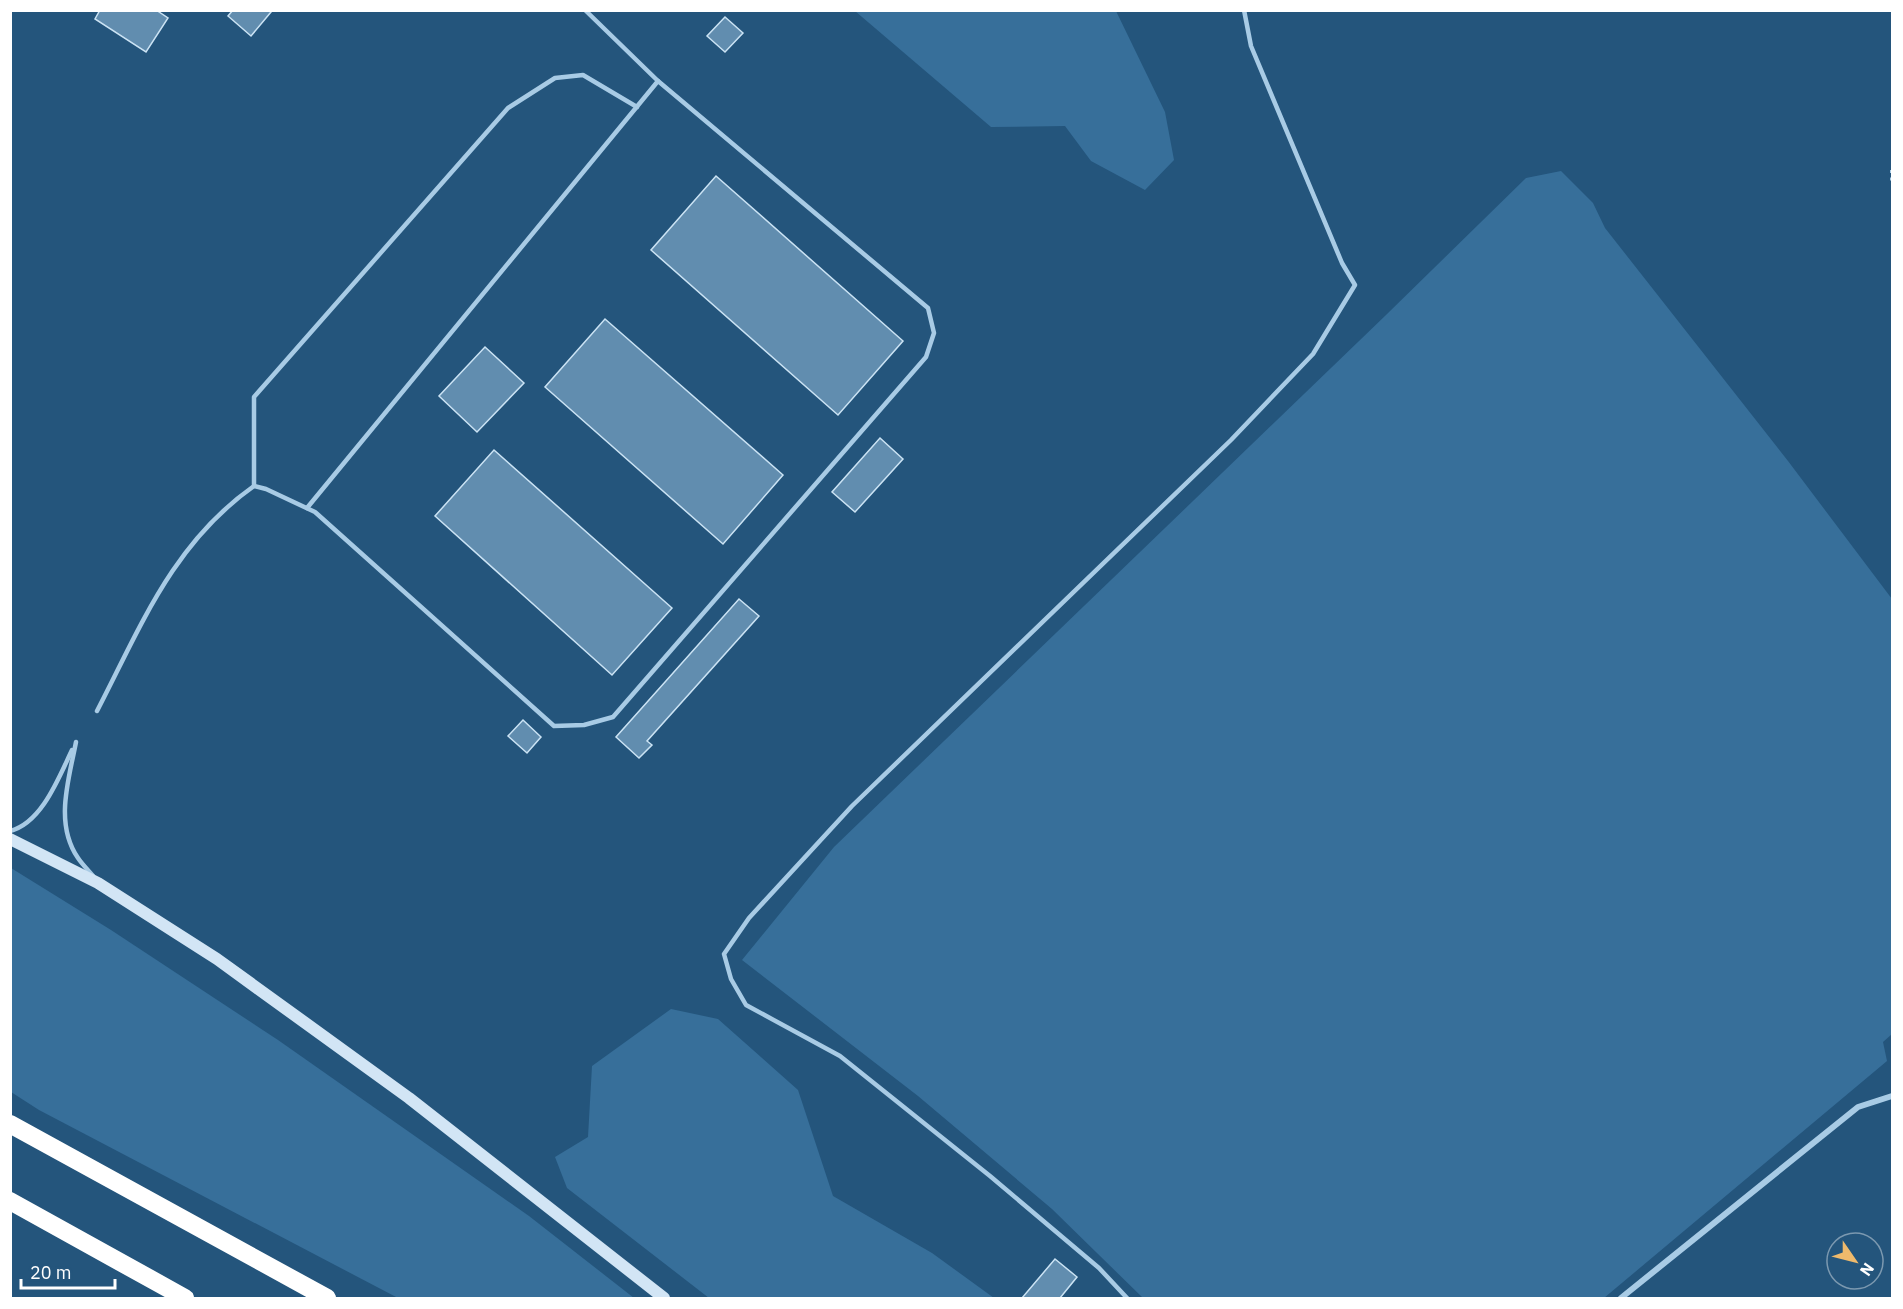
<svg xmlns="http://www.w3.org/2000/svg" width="1903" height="1309" viewBox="0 0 1903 1309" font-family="'IBM Plex Sans',sans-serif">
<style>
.green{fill:#376f9a}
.building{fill:#618daf;stroke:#cbe3f4;stroke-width:1.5}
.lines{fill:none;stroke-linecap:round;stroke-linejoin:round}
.path{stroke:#a8cbe5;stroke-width:4;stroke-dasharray:3 4.5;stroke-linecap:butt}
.lane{stroke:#a8cbe5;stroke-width:4.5}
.street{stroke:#a8cbe5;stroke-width:6}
.secondary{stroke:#d2e5f5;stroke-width:12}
.highway{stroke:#fff;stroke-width:18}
</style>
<rect width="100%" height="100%" fill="#24557c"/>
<g class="green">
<polygon points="855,11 1116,11 1165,112 1174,160 1145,190 1091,161 1065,126 991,127"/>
<polygon points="1561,171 1593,203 1605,228 1788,461 1892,599 1892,1034 1883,1042 1887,1061 1604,1298 1143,1298 1052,1209 918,1096 742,960 834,847 1386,315 1526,178"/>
<polygon points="11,868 111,930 278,1040 529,1216 634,1298 398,1298 39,1110 11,1092"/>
<polygon points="671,1009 718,1019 798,1090 833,1196 932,1253 994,1298 709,1298 567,1188 555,1157 588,1137 592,1066"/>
</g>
<g class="building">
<polygon points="100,10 156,10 168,18 146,52 95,19"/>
<polygon points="233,10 269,10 271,12 251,36 228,16"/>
<polygon points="725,17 743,33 725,52 707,36"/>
<polygon points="716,176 903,341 838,415 651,250"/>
<polygon points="605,319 783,475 723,544 545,387"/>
<polygon points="485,347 524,383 477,432 439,396"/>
<polygon points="880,438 903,459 855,512 832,492"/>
<polygon points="494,450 672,608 612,675 435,516"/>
<polygon points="739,599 759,616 647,741 652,745 639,758 616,737"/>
<polygon points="523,720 541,737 527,753 508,736"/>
<polygon points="1055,1259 1077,1277 1060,1298 1022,1298"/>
</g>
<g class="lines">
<polyline class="path" points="1892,170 1892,183"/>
<g class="lane">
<polyline points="254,486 254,397 508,108 555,78 583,75 637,107"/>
<polyline points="307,508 658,81"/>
<path d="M97,711C141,626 173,543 254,486L266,489L315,512L554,726L584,725L613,717L926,357L934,333L928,308L658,81L585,10"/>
<path d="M76,742C69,779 54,823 78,858C82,864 88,870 93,876"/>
<path d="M10,831C42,823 59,777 72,750"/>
<polyline points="1127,1298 1099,1268 990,1176 840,1056 746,1005 731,979 724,954 749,918 852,806 1231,440 1313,354 1355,285 1342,263 1251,46 1244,10"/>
</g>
<polyline class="street" points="1621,1298 1858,1107 1892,1096"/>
<polyline class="secondary" points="10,839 98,883 217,959 409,1098 664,1298"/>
<g class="highway">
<polyline points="10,1124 327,1298"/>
<polyline points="10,1201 185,1298"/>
</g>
</g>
<rect width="1903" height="1309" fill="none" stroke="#ffffff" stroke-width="24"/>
<g transform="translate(1855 1261) rotate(125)"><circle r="28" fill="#24557c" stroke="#7c99b0" stroke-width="1.5"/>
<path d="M0-4.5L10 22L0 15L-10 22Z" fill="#efba6c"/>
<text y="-9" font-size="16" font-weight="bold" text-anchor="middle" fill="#ffffff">N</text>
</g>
<path d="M21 1279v9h94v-9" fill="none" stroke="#ffffff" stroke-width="3"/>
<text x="30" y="1279" font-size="18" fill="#ffffff" stroke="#24557c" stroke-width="4.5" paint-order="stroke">20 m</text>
</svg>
